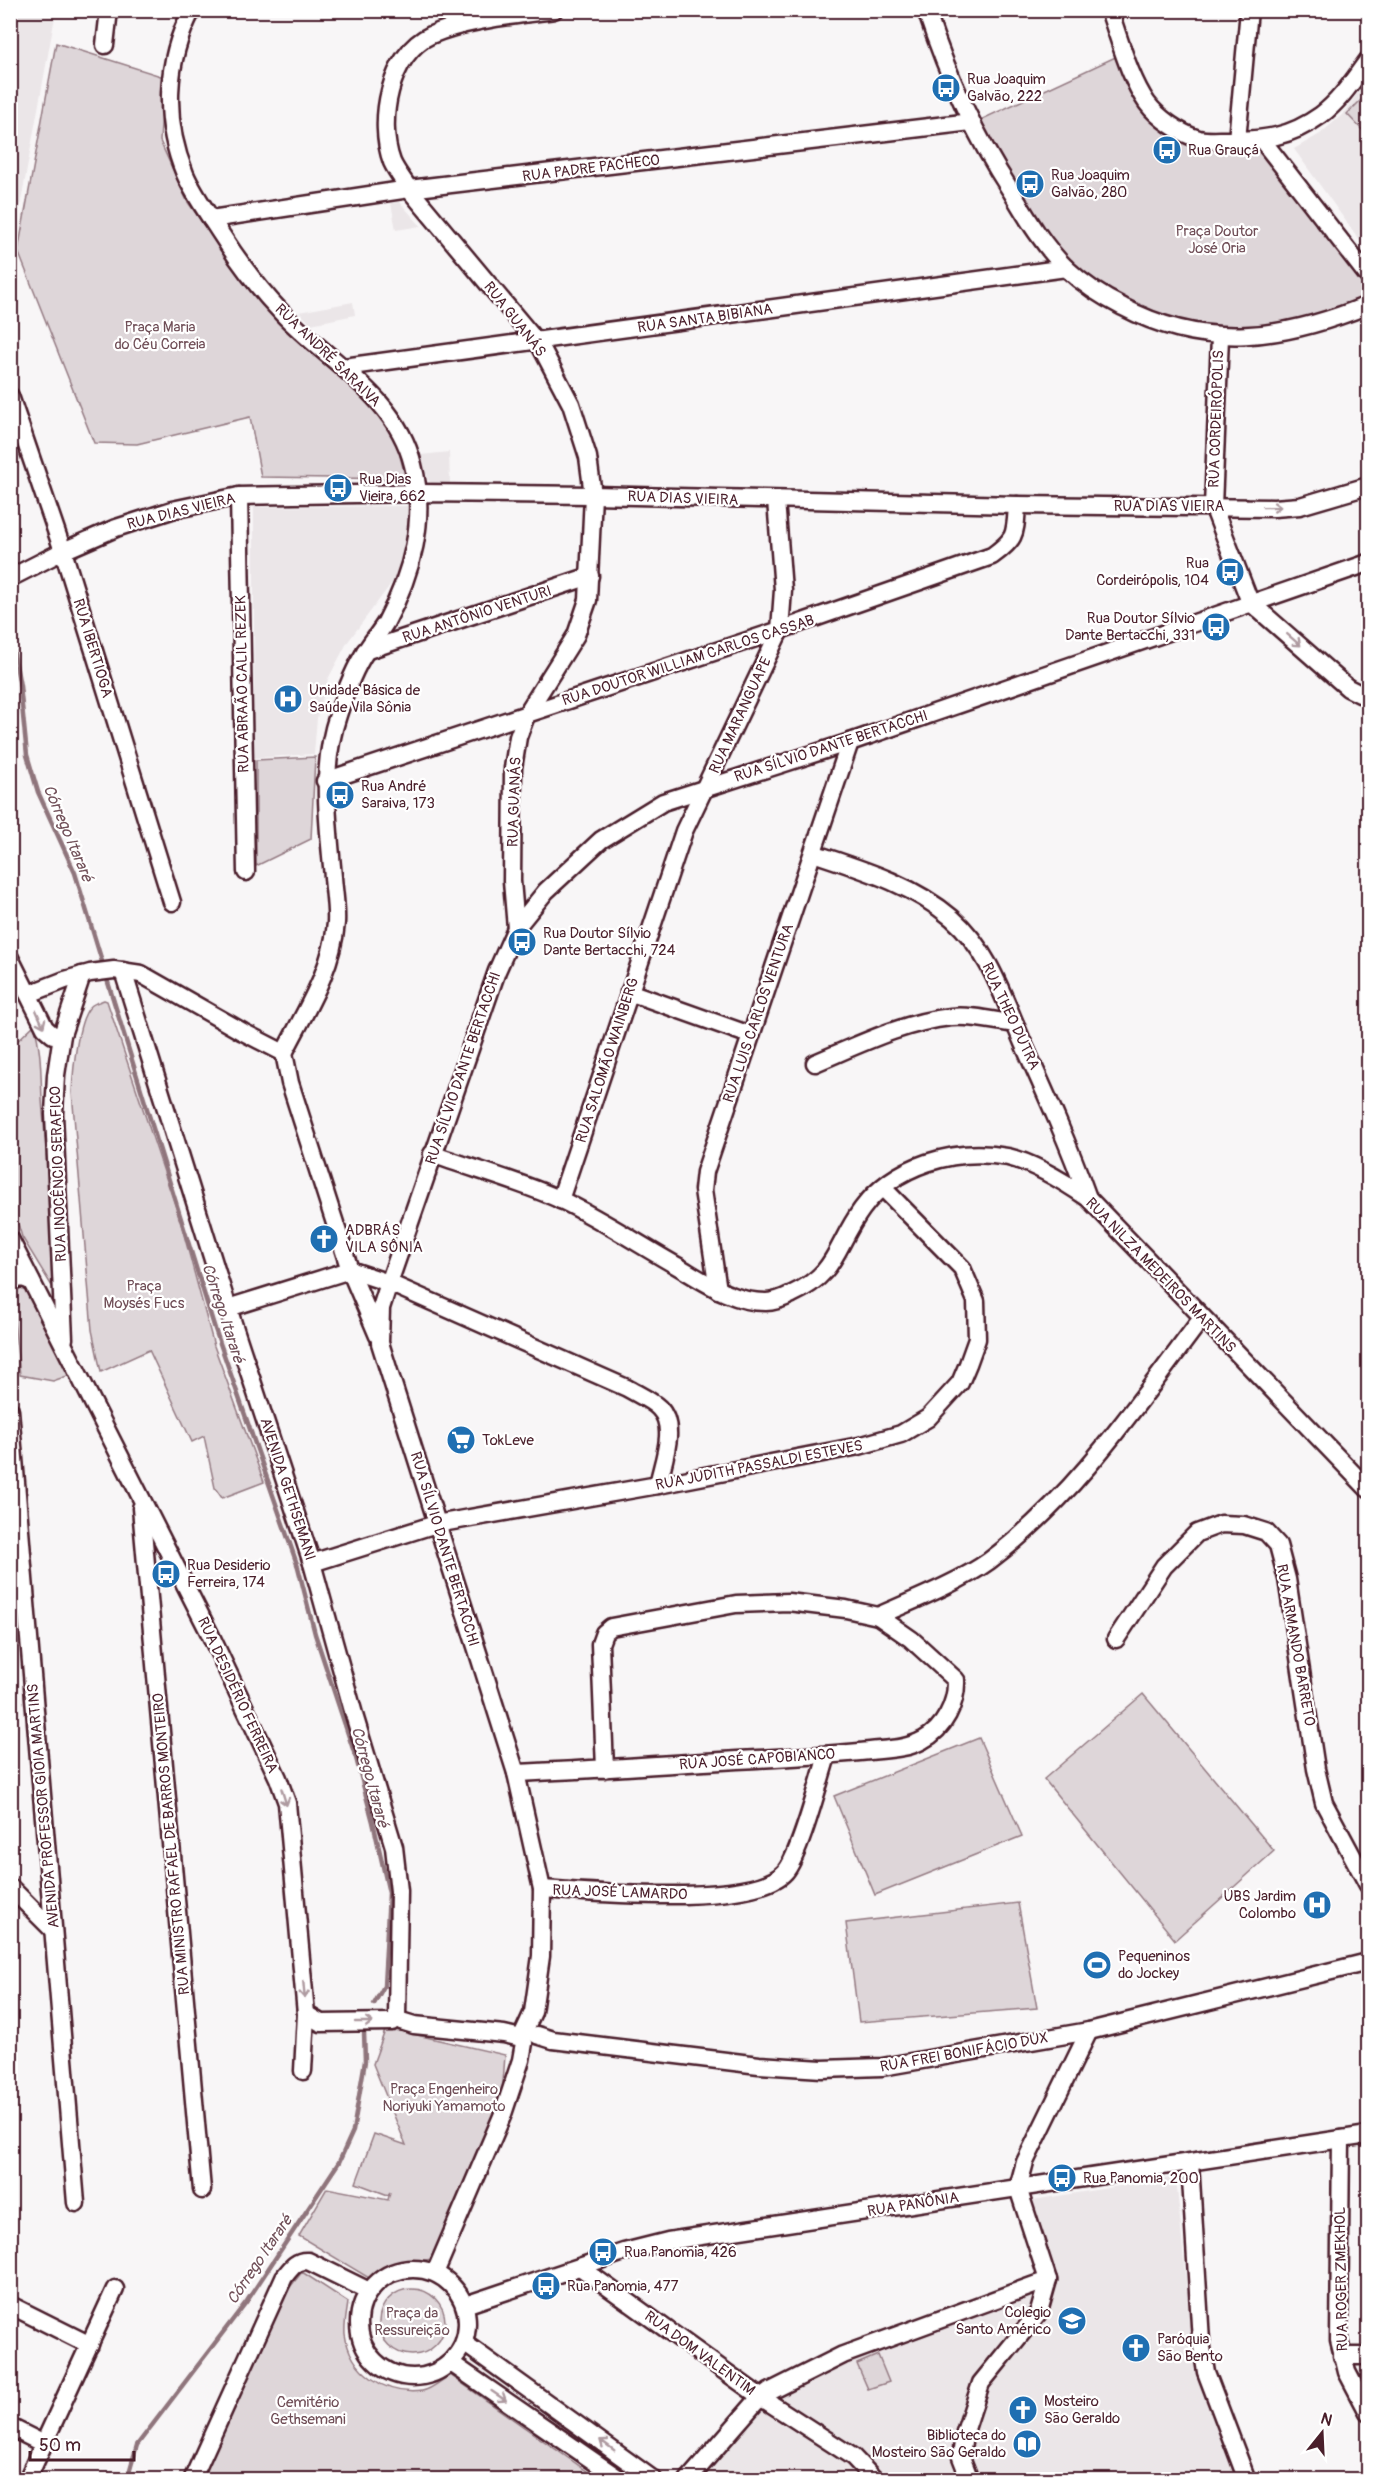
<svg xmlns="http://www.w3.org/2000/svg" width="1379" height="2490" viewBox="0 0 1379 2490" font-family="Pangolin,sans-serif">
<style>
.built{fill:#ebe6e8}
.green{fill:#ded6d9;stroke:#947a82;stroke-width:1.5}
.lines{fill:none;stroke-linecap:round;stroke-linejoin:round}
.stream{stroke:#8f747b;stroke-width:4.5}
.minor-casing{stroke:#4a1f2b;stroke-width:21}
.minor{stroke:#fff;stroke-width:16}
.oneway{stroke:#ae9aa0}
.labels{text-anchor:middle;stroke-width:4.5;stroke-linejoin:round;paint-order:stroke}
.poi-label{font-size:15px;fill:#4a1f2b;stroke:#fff;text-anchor:start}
.street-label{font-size:15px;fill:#4a1f2b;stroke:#fff}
.park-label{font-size:15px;fill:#6f4d56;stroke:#fff}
.water-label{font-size:16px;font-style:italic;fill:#72515a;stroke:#fff}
</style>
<rect width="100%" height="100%" fill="#f8f6f7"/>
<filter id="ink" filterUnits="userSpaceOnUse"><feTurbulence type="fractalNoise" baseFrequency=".0167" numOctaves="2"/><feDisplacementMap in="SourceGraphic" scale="12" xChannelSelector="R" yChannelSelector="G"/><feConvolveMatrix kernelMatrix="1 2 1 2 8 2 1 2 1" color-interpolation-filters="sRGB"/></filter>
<g filter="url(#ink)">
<g class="built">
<polygon points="10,11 56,11 13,245 11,246"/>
<polygon points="1368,79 1368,252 1294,149 1320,134 1342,115"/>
<polygon points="400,202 404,207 421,226 396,230 391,203"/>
<polygon points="353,302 355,315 311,324 299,312"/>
<polygon points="449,452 450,484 433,484 428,480 421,455"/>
<polygon points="411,506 407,543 396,577 347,643 328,679 317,718 314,754 254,758 254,507"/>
<polygon points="1176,2177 1193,2356 1210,2411 1236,2479 701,2480 763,2403 845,2361 1052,2271 1033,2200"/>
</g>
<g class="green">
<polygon points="56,43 164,77 160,141 187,201 230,262 330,363 394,433 406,479 261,477 250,417 137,444 94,443 18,251"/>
<polygon points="1124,53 1132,76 1184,135 1262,141 1368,275 1368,304 1282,331 1170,326 1068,267 976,122"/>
<polygon points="1368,93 1368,132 1366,134 1347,114"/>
<polygon points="315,757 311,839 256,866 256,760"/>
<path d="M104,1000L107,1001L180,1220L214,1346L264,1482L222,1498L215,1488L204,1436L192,1442L149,1350L101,1372L92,1330L72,1092C73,1073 77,1018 91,1006C94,1003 100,1002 104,1000Z"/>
<path d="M34,1025C43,1055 40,1082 43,1112C48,1173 53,1235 58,1296L22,1237L11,1201L10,1048Z"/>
<polygon points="17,1285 30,1288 30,1298 70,1375 53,1381 20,1375 11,1295"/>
<polygon points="1143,1694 1274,1851 1175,1940 1044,1779"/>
<polygon points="979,1738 1022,1836 875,1895 834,1796"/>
<polygon points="1018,1903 1037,2008 859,2022 846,1923"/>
<polygon points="386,2028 505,2055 502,2097 433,2259 400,2263 369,2278 299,2236 327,2188 388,2200 390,2192 388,2195 356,2183 374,2134 406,2145 373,2064"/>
<path d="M302,2272L348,2302C347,2312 344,2324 345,2334C350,2371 385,2396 422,2391C431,2390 442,2380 450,2375L598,2479H202L286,2292Z"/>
<circle cx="412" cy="2322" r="33"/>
<polygon points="878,2355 889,2382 868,2389 857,2364"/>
</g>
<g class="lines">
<g class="stream">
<polyline points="10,632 20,686 27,755 38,792 75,873 104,968"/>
<polyline points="106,976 215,1329 298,1567 315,1634 356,1758 373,1822 389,1893 384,1986 374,2004"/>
<polyline points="127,2480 137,2445 247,2301 339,2162 353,2131 365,2061 364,2032"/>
</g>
<g class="minor-casing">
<g id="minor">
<path d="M192,10C165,61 163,121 185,174C194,195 209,215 221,234C239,262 259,289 282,313C328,362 396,395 413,465C427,518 412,574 386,622C380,632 372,641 366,651C353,670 345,693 338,715C320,768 328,822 333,877C334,892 337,908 336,923C332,971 305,1011 284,1053"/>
<path d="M926,10C947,74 975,136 1011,191C1027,218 1044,247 1067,269C1083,284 1103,297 1123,307C1206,351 1285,339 1368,305"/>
<path d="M1109,10C1120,40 1129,77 1147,103C1158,118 1181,134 1199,139C1207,141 1218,140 1226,140C1264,140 1289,138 1321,115C1341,100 1354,79 1368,60"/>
<polyline points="105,45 109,10"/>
<polyline points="1237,140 1249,10"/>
<polyline points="1262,140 1368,276"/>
<polyline points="211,219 409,189 971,122"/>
<polyline points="1220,337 1213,506 1250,602 1348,688 1360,694 1368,695"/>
<polyline points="344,367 1066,268"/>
<polyline points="10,396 63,551 172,902"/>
<polyline points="239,496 246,872"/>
<polyline points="10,578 63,551 116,528 172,510 239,496 420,493 593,495 1017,505 1274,508 1300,506 1368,486"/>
<polyline points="365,651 590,576"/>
<path d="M325,781L780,630L992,556C1017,538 1015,534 1017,505"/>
<path d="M813,853C861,869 912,884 952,918C989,950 1004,999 1023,1043C1046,1094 1069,1145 1088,1198"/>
<path d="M516,928L512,881L513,768L518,737L527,713L576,635L588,600L593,495L588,457L571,404L541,347L409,189C404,181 396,171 392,162C377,122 389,54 431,35C464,20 518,15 554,10"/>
<polyline points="10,958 45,1028 53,1035 62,1035"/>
<polyline points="123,971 228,1308 312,1563 355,1718 394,1847 399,1891 397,2018"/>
<polyline points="27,992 34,992 65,980 90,973 114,970 141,974 243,1032 284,1053"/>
<polyline points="629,992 750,1035"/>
<polyline points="284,1053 290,1083 350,1270 378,1336"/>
<path d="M815,1063C858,1045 904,1022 951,1017C972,1015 994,1021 1015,1024"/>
<path d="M432,1154C473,1169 522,1182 561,1200C601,1219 640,1245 679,1267C706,1283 733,1302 766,1302C774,1302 784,1298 792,1294C838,1273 835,1246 862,1209C894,1165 955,1147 1008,1157C1034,1163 1066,1183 1088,1198L1368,1489"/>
<polyline points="560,1200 684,831 780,630 783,590 776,500"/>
<polyline points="10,1239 210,1634 278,1778 287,1803 306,2014 303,2071"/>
<path d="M350,1270L389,1283L627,1388C637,1394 651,1400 659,1408C678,1427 662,1463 658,1485"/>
<polyline points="10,1281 22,1278 31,1281"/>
<polyline points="718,1290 703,1190 705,1172 850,742"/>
<polyline points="228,1308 350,1270"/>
<polyline points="64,1339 54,1114 56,1075 62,1035 82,975"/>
<polyline points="10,1410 76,2203"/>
<polyline points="141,1508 202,2190"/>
<polyline points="312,1563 436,1524 658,1485 859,1446 901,1434 928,1418 960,1383 968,1364 977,1339 976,1301 962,1268 883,1188"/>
<path d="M878,1616C912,1601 960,1582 989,1561C1076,1496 1137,1404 1202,1318"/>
<polyline points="1116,1639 1164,1566 1197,1533 1221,1524 1244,1525 1266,1532 1278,1545 1287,1579 1316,1769 1324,1803 1368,1885"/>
<path d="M516,1773C596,1770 676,1763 757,1759C795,1757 832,1755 870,1751C888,1749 907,1749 923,1740C944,1729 957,1703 956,1680L911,1639L878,1616L846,1609L788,1602L736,1604L611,1627L604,1633L600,1644L605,1769"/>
<polyline points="10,1887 53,1930"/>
<path d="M542,1889C590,1892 753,1908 785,1872C800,1855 819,1781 827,1756"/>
<polyline points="306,2014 321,2023 392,2022"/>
<polyline points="401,2021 414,2025 504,2034 521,2038"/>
<polyline points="537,2035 553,2040 759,2065 822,2069 882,2067 1089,2031 1368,1962"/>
<polyline points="521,2038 533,2012 541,1956 542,1889 516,1773 380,1343 381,1308 389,1283 497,971 516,928 546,891 601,840 663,802 850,742 1368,563"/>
<polyline points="1341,2139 1339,2340 1347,2372 1368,2412"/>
<polyline points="1190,2163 1201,2341 1206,2372 1247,2480"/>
<polyline points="580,2267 762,2398 853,2457 875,2480"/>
<circle cx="413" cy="2323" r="54"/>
<polyline points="435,2273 503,2114 521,2060 524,2043"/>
<polyline points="10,2305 90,2345"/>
<polyline points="465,2305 624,2252 668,2241 1368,2135"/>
<polyline points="464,2343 654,2480"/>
<polyline points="1342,2356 1368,2356"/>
<polyline points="451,2363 621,2480"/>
<polyline points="10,2427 42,2443"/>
<polyline points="27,2480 115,2289"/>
<path d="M192,2480L284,2277C291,2268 296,2260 308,2261L369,2291"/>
<polyline points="688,2480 755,2403 769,2392 843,2355 1048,2280 1018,2188 1025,2162 1089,2031"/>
<polyline points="970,2480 961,2457 964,2435 981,2383 1039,2312 1048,2280"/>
</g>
</g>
<use href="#minor" class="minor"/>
</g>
<defs><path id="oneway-shaft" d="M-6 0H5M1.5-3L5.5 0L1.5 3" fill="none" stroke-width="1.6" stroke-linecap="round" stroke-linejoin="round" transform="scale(1.5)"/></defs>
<g class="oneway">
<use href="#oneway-shaft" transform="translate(1272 507) rotate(-1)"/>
<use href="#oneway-shaft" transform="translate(1294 640) rotate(41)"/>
<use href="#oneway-shaft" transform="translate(40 1019) rotate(66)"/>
<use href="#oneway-shaft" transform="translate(284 1797) rotate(73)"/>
<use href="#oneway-shaft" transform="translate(304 1990) rotate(85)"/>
<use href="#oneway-shaft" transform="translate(364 2022)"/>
<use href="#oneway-shaft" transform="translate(499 2396) rotate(34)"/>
<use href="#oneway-shaft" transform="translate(607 2445) rotate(-144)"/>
</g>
</g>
<defs>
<g id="bus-disc" transform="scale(1.5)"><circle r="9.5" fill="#1f6fb2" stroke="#fff"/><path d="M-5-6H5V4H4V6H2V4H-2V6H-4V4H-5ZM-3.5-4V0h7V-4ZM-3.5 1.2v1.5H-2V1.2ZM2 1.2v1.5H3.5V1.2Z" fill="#fff"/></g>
<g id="hospital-disc" transform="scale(1.5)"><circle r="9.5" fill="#1f6fb2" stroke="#fff"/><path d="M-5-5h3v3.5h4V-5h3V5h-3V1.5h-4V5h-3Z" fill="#fff"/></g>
<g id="church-disc" transform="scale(1.5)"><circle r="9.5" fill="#1f6fb2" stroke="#fff"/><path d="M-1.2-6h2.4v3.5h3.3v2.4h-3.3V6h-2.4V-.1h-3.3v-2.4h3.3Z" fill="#fff"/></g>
<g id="supermarket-disc" transform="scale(1.5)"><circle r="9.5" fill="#1f6fb2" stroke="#fff"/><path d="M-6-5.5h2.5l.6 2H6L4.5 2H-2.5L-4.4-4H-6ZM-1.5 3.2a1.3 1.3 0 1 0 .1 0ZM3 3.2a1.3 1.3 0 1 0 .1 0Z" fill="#fff"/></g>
<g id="stadium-disc" transform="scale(1.5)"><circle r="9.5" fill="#1f6fb2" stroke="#fff"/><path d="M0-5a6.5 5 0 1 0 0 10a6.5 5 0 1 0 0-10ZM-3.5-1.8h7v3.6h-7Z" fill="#fff"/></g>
<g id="school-disc" transform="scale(1.5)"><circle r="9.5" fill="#1f6fb2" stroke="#fff"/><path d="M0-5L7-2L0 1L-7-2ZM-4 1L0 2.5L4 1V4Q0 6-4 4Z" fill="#fff"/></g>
<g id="library-disc" transform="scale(1.5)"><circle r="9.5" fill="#1f6fb2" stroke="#fff"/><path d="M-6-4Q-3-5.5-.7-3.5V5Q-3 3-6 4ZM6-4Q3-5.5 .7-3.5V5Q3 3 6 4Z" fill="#fff"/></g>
</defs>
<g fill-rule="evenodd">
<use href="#bus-disc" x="946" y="88"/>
<use href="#bus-disc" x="1167" y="150"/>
<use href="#bus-disc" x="1030" y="184"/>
<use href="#bus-disc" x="338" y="488"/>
<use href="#bus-disc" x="1230" y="572"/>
<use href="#bus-disc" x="1216" y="627"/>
<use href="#hospital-disc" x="288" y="699"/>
<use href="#bus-disc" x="340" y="795"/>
<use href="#bus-disc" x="522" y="942"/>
<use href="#church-disc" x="324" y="1239"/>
<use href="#supermarket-disc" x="461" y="1440"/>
<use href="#bus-disc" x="166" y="1574"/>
<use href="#hospital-disc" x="1317" y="1905"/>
<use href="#stadium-disc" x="1097" y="1965"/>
<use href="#bus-disc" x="1062" y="2178"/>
<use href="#bus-disc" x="603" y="2252"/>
<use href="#bus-disc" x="546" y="2286"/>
<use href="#school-disc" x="1072" y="2321"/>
<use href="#church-disc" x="1136" y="2348"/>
<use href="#church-disc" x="1023" y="2410"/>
<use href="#library-disc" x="1027" y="2444"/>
</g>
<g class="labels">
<g class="poi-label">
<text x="967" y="84">Rua Joaquim<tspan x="967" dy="17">Galvão, 222</tspan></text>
<text x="1188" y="155">Rua Grauçá</text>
<text x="1051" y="180">Rua Joaquim<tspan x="1051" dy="17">Galvão, 280</tspan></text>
<text x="359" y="484">Rua Dias<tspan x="359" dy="17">Vieira, 662</tspan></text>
<text x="1209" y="568" text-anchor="end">Rua<tspan x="1209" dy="17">Cordeirópolis, 104</tspan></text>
<text x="1195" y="623" text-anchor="end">Rua Doutor Sílvio<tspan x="1195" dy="17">Dante Bertacchi, 331</tspan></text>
<text x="309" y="695">Unidade Básica de<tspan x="309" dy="17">Saúde Vila Sônia</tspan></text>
<text x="361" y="791">Rua André<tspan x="361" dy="17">Saraiva, 173</tspan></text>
<text x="543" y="938">Rua Doutor Sílvio<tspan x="543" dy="17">Dante Bertacchi, 724</tspan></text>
<text x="345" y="1235">ADBRÁS<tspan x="345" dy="17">VILA SÔNIA</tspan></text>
<text x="482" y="1445">TokLeve</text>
<text x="187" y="1570">Rua Desiderio<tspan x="187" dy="17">Ferreira, 174</tspan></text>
<text x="1296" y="1901" text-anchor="end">UBS Jardim<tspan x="1296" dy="17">Colombo</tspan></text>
<text x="1118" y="1961">Pequeninos<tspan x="1118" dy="17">do Jockey</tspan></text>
<text x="1083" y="2183">Rua Panomia, 200</text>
<text x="624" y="2257">Rua Panomia, 426</text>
<text x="567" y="2291">Rua Panomia, 477</text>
<text x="1051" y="2317" text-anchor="end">Colegio<tspan x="1051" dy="17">Santo Américo</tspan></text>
<text x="1157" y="2344">Paróquia<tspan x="1157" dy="17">São Bento</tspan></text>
<text x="1044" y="2406">Mosteiro<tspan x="1044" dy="17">São Geraldo</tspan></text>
<text x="1006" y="2440" text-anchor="end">Biblioteca do<tspan x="1006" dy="17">Mosteiro São Geraldo</tspan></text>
</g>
<g class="street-label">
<text transform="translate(591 168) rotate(-7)" y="5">RUA PADRE PACHECO</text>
<text transform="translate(705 318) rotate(-8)" y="5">RUA SANTA BIBIANA</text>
<text transform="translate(515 319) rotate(52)" y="5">RUA GUANÁS</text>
<text transform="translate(328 355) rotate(44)" y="5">RUA ANDRÉ SARAIVA</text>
<text transform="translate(1216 419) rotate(-88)" y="5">RUA CORDEIRÓPOLIS</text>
<text transform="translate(683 498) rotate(2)" y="5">RUA DIAS VIEIRA</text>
<text x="1169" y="511">RUA DIAS VIEIRA</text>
<text transform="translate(181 511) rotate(-14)" y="5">RUA DIAS VIEIRA</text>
<text transform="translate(477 614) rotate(-18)" y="5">RUA ANTÔNIO VENTURI</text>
<text transform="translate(93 648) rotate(73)" y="5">RUA IBERTIOGA</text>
<text transform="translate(688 660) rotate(-18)" y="5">RUA DOUTOR WILLIAM CARLOS CASSAB</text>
<text transform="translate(242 684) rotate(-91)" y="5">RUA ABRAÃO CALIL REZEK</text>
<text transform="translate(740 715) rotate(-65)" y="5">RUA MARANGUAPE</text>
<text transform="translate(831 746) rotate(-18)" y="5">RUA SÍLVIO DANTE BERTACCHI</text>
<text transform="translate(514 802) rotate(-88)" y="5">RUA GUANÁS</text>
<text transform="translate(758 1013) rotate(-71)" y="5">RUA LUIS CARLOS VENTURA</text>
<text transform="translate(1011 1016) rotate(65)" y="5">RUA THEO DUTRA</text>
<text transform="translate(607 1060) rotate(-72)" y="5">RUA SALOMÃO WAINBERG</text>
<text transform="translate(463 1068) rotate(-71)" y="5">RUA SÍLVIO DANTE BERTACCHI</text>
<text transform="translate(58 1174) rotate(-92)" y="5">RUA INOCÊNCIO SERAFICO</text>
<text transform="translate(1161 1275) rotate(46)" y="5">RUA NILZA MEDEIROS MARTINS</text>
<text transform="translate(759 1465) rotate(-11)" y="5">RUA JUDITH PASSALDI ESTEVES</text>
<text transform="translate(288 1489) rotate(72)" y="5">AVENIDA GETHSEMANI</text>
<text transform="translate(445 1549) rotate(73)" y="5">RUA SÍLVIO DANTE BERTACCHI</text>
<text transform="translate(1296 1645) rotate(80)" y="5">RUA ARMANDO BARRETO</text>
<text transform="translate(238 1695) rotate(65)" y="5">RUA DESIDÉRIO FERREIRA</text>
<text transform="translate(757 1759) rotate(-4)" y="5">RUA JOSÉ CAPOBIANCO</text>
<text transform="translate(43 1806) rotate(-95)" y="5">AVENIDA PROFESSOR GIOIA MARTINS</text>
<text transform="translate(171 1844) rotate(-95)" y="5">RUA MINISTRO RAFAEL DE BARROS MONTEIRO</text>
<text transform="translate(620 1892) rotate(2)" y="5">RUA JOSÉ LAMARDO</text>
<text transform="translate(964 2052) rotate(-10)" y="5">RUA FREI BONIFÁCIO DUX</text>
<text transform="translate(913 2204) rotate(-9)" y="5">RUA PANÔNIA</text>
<text transform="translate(1341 2279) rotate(-91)" y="5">RUA ROGER ZMEKHOL</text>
<text transform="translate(700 2353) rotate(36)" y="5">RUA DOM VALENTIM</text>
</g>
<g class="park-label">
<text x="1217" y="236">Praça Doutor<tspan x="1217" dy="17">José Oria</tspan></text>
<text x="160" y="332">Praça Maria<tspan x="160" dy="17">do Céu Correia</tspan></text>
<text x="144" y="1291">Praça<tspan x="144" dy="17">Moysés Fucs</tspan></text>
<text x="444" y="2094">Praça Engenheiro<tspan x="444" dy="17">Noriyuki Yamamoto</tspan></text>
<text x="412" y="2318">Praça da<tspan x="412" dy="17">Ressureição</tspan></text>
<text x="308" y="2407">Cemitério<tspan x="308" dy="17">Gethsemani</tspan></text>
</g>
<g class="water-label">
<text transform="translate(69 833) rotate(67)" y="6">Córrego Itararé</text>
<text transform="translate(224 1313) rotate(72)" y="6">Córrego Itararé</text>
<text transform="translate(371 1777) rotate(75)" y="6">Córrego Itararé</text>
<text transform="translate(259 2259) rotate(-56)" y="6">Córrego Itararé</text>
</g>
</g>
<rect width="1379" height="2490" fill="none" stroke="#fff" stroke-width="36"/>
<rect x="18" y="18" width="1343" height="2454" fill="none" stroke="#4a1f2b" stroke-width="2" filter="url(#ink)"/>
<g transform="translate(1322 2433) rotate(18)" stroke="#ffffff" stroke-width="4.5" paint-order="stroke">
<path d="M0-4.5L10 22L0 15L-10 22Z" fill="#4a1f2b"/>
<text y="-9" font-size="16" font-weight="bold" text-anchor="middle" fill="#4a1f2b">N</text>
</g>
<path d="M30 2451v9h104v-9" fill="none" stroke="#4a1f2b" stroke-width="3"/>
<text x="39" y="2451" font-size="18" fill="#4a1f2b" stroke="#ffffff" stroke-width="4.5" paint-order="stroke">50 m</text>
</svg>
